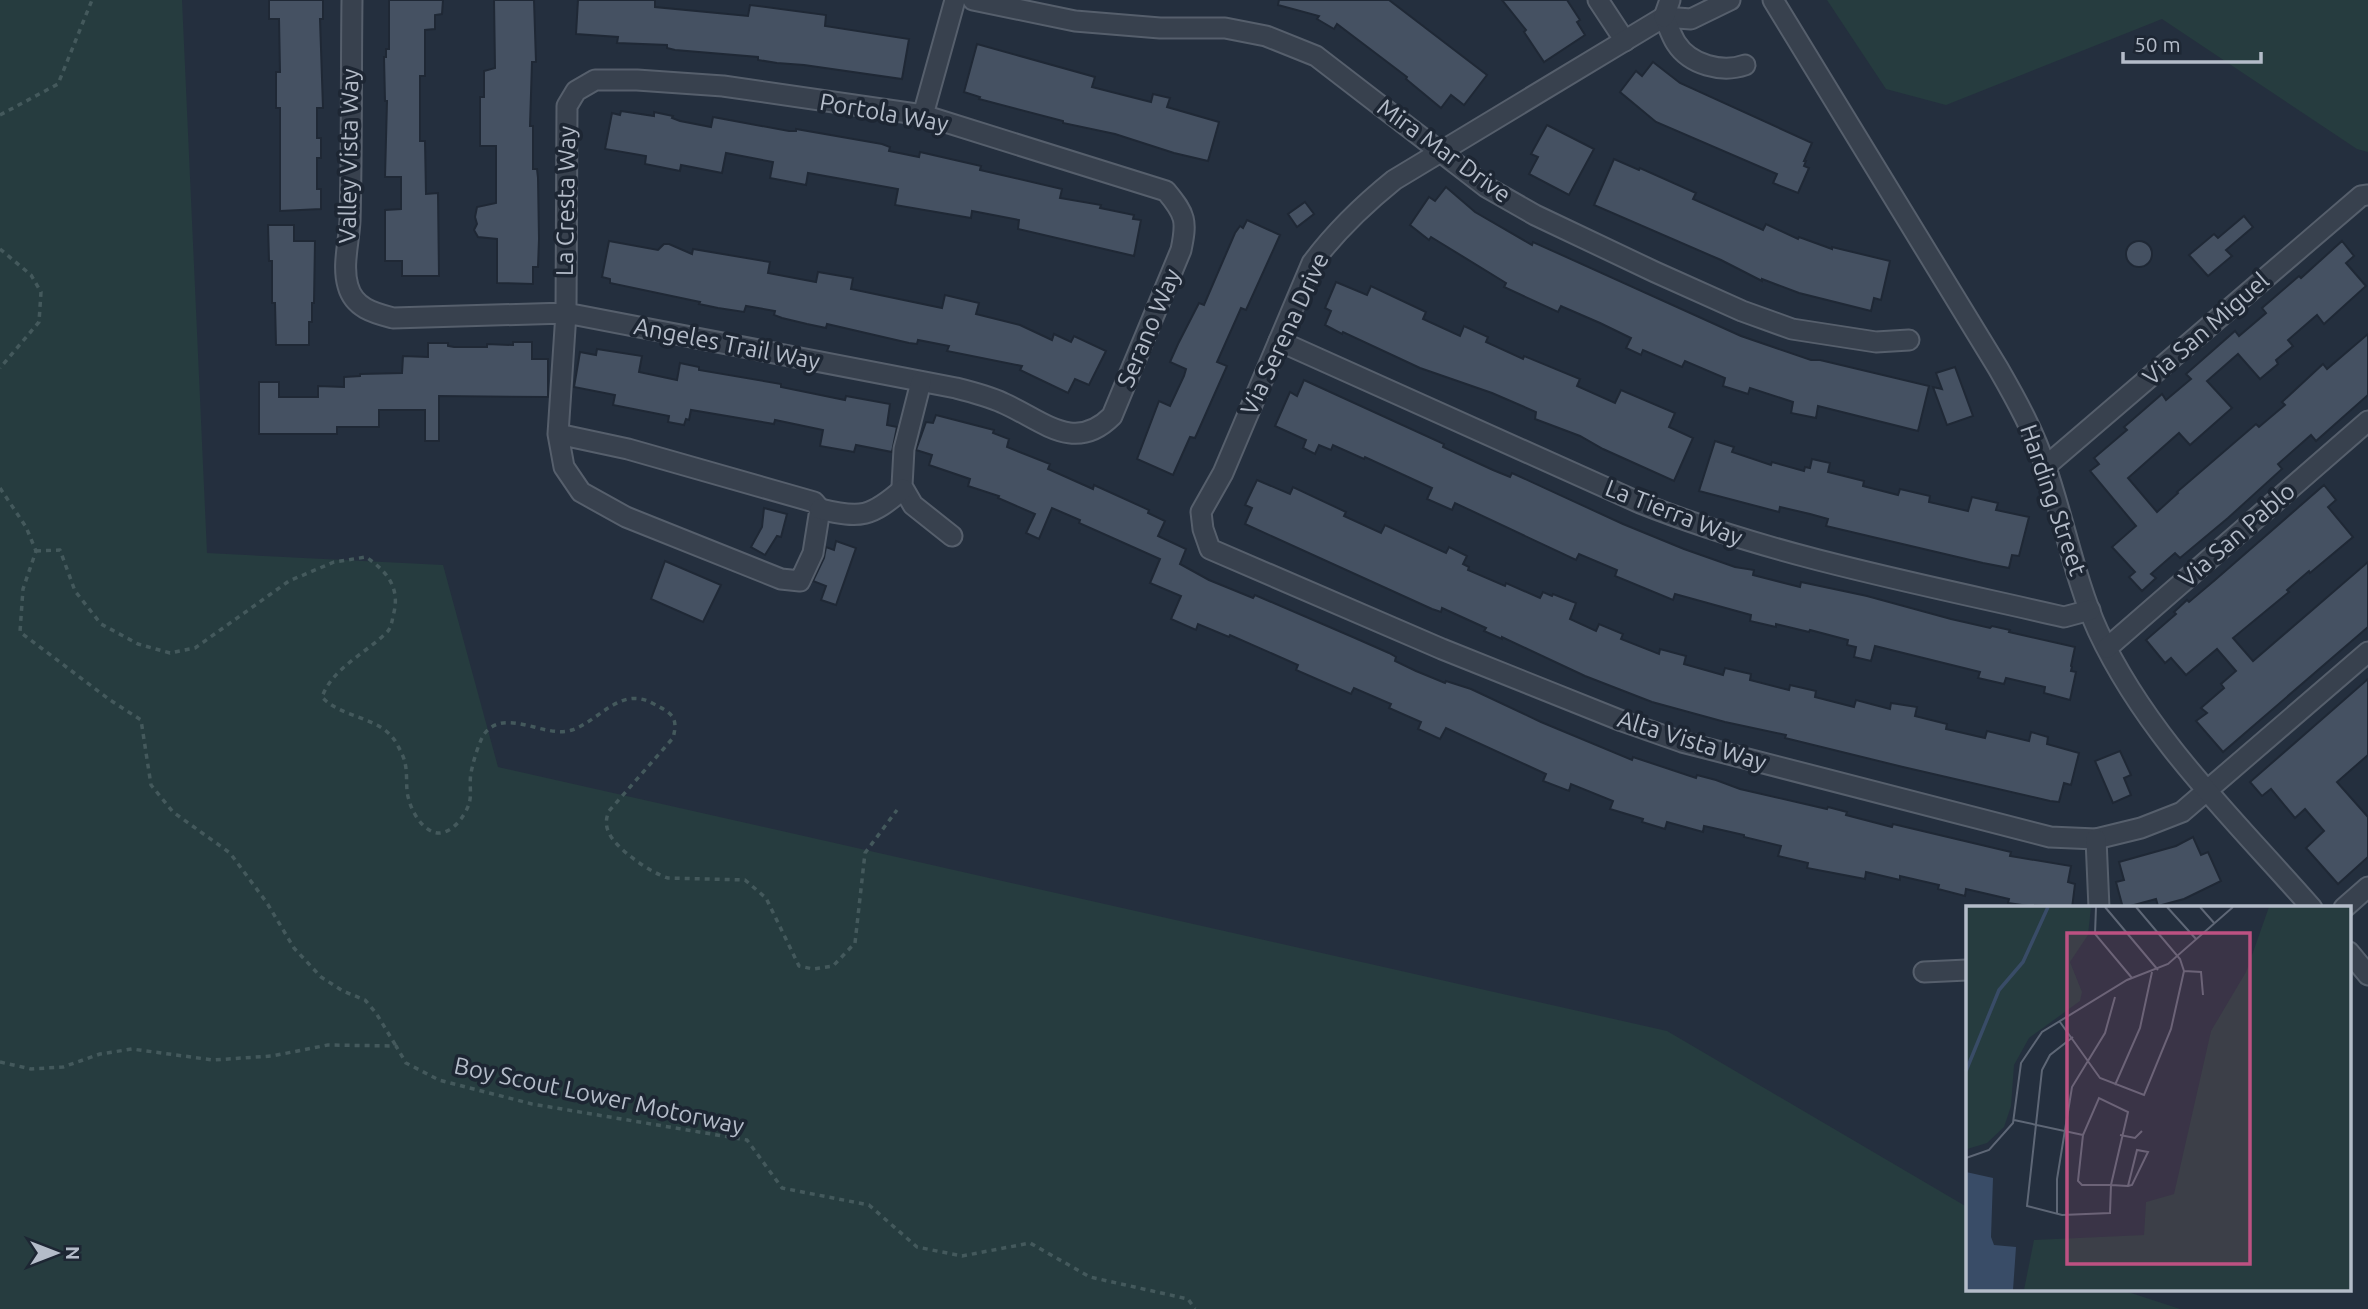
<svg xmlns="http://www.w3.org/2000/svg" width="2368" height="1309" viewBox="0 0 2368 1309" font-family="Ubuntu,sans-serif">
<style>
.green{fill:#263c3f}
.building{fill:#455162;stroke:#1f2835;stroke-width:2}
.lines{fill:none;stroke-linecap:round;stroke-linejoin:round}
.minor-casing{stroke:#565f6c;stroke-width:23}
.path{stroke:#44595c;stroke-width:3.5;stroke-dasharray:5 5;stroke-linecap:butt}
.minor{stroke:#38414e;stroke-width:19}
.labels{text-anchor:middle;stroke-width:7;stroke-linejoin:round;paint-order:stroke}
.street-label{font-size:24px;fill:#b4bcc9;stroke:#1d2633}
.inset-river{fill:none;stroke:#394c67;stroke-width:3.5}
.inset-road{fill:none;stroke:#5e6776;stroke-width:2}
.view{fill:#bd5182;fill-opacity:0.15;stroke:#bd5182;stroke-width:3.5}
.inset-edge{fill:none;stroke:#b4bcc9;stroke-width:3.5}
</style>
<rect width="100%" height="100%" fill="#242f3e"/>
<g class="green">
<polygon points="0,0 182,0 207,553 443,565 498,767 1667,1031 1967,1207 1967,1290 2122,1290 2180,1309 0,1309"/>
<polygon points="1827,0 2368,0 2368,152 2357,149 2162,19 1946,105 1886,89"/>
</g>
<g class="building">
<polygon points="269,0 323,0 323,19 320,19 323,108 317,108 317,138 321,138 321,158 317,158 317,189 321,189 321,209 280,211 280,108 276,108 276,72 280,72 279,19 269,19"/>
<polygon points="389,0 443,0 442,14 435,15 435,29 425,30 425,76 420,76 420,141 425,141 426,194 438,193 439,276 402,276 402,261 385,261 385,210 401,209 401,177 385,177 387,101 385,101 384,57 386,57 386,49 389,49"/>
<polygon points="494,0 534,0 536,62 532,62 530,126 533,126 533,169 537,169 538,178 539,239 538,267 533,267 533,284 497,283 497,239 478,237 474,230 477,224 475,217 477,207 496,203 496,146 480,146 480,97 484,97 484,71 495,68"/>
<polygon points="578,0 655,0 655,7 748,16 750,5 826,15 825,26 909,39 902,79 804,65 777,63 758,60 758,57 675,50 667,48 667,45 617,43 618,37 576,34"/>
<polygon points="1279,0 1389,0 1487,75 1464,105 1451,95 1441,108 1406,79 1407,77 1337,24 1334,29 1317,19 1319,16 1278,5"/>
<polygon points="1502,0 1567,0 1580,20 1577,22 1585,35 1544,62 1524,32 1526,30"/>
<polygon points="977,44 1095,77 1092,87 1151,102 1153,94 1170,98 1167,107 1219,122 1208,161 1174,153 1115,134 1063,123 1063,121 979,99 980,97 964,92"/>
<polygon points="1653,62 1680,83 1812,143 1804,161 1806,161 1804,166 1809,168 1798,193 1773,183 1777,174 1656,122 1620,92 1636,71 1642,76"/>
<polygon points="621,111 654,116 654,112 673,116 672,118 680,121 711,127 713,117 789,131 796,131 796,129 882,144 890,147 889,151 919,157 920,152 981,166 980,170 1062,189 1060,198 1101,205 1100,208 1134,215 1133,219 1141,220 1134,256 1018,229 1019,220 972,211 971,218 895,205 898,189 808,173 806,185 770,178 773,162 726,153 722,173 681,165 680,171 645,164 646,156 605,149 612,113 620,115"/>
<polygon points="1547,125 1594,149 1569,195 1529,174 1538,157 1531,154"/>
<polygon points="1614,159 1639,170 1640,168 1696,193 1693,199 1763,230 1766,224 1798,239 1799,237 1832,249 1832,247 1890,261 1881,300 1874,298 1871,311 1799,293 1762,279 1762,281 1721,260 1594,205"/>
<polygon points="1446,187 1475,212 1532,245 1533,242 1741,336 1811,360 1820,360 1929,386 1918,431 1818,406 1816,418 1791,413 1793,402 1750,388 1748,394 1723,386 1725,378 1685,361 1682,367 1643,350 1641,355 1626,348 1631,338 1600,323 1563,307 1561,306 1558,312 1504,287 1506,283 1431,237 1429,240 1410,225 1429,197 1435,201"/>
<polygon points="1305,202 1314,214 1297,227 1288,214"/>
<polygon points="2244,216 2253,227 2226,250 2232,256 2208,276 2189,255 2214,234 2218,238"/>
<polygon points="1247,220 1280,235 1246,310 1241,308 1217,362 1227,366 1195,438 1190,437 1173,475 1137,459 1159,401 1170,406 1184,376 1186,369 1170,362 1178,344 1199,303 1204,305 1235,233 1240,226 1243,228"/>
<polygon points="268,225 294,225 294,241 315,241 314,303 312,303 312,322 309,322 309,345 276,345 275,303 272,303 272,261 269,261"/>
<polygon points="609,241 658,250 664,244 669,244 692,254 693,249 770,262 768,273 816,282 818,272 853,278 851,289 942,308 945,295 979,303 976,314 1020,325 1052,340 1054,334 1071,342 1074,336 1106,351 1089,385 1075,379 1068,393 1020,370 1022,366 947,351 949,346 918,340 917,344 909,343 827,324 826,328 807,324 782,318 774,315 775,311 746,306 744,312 718,308 699,304 700,302 610,283 610,279 602,277"/>
<polygon points="2342,241 2354,256 2346,263 2366,286 2324,324 2317,315 2288,340 2293,346 2276,360 2278,364 2260,379 2238,354 2207,381 2232,408 2190,445 2179,433 2128,478 2157,512 2178,493 2177,492 2256,424 2259,427 2285,405 2282,402 2323,364 2327,369 2368,334 2368,395 2316,441 2311,435 2278,464 2282,469 2228,518 2180,558 2175,553 2151,574 2156,578 2142,591 2129,577 2135,572 2112,547 2136,526 2090,471 2099,464 2094,458 2127,430 2124,427 2162,394 2166,400 2191,379 2186,374 2235,331 2239,336 2266,313 2262,308 2299,276 2301,278"/>
<circle cx="2139" cy="254" r="13"/>
<polygon points="1336,282 1367,295 1371,286 1426,312 1423,319 1460,336 1464,326 1488,337 1486,342 1523,359 1524,356 1580,379 1577,386 1615,403 1621,390 1675,413 1669,427 1693,438 1674,481 1603,449 1580,436 1535,419 1536,412 1492,393 1420,368 1343,332 1342,334 1325,325 1331,311 1325,308"/>
<polygon points="513,342 532,342 532,359 548,359 548,397 439,396 439,441 425,441 425,410 379,410 379,427 337,427 337,434 259,434 259,382 279,382 279,397 318,397 318,386 344,387 344,377 360,376 360,374 402,373 403,356 428,357 428,343 448,343 448,346 454,347 487,347 487,344 513,345"/>
<polygon points="597,349 642,356 639,372 677,380 680,363 699,367 699,370 781,384 781,387 845,400 846,396 890,404 887,425 897,427 892,452 856,445 854,452 820,446 823,430 775,420 774,424 691,410 689,420 686,419 684,425 668,422 669,416 613,405 615,395 574,387 580,352 596,355"/>
<polygon points="1955,367 1973,416 1947,425 1933,387 1942,389 1936,373"/>
<polygon points="1304,380 1444,444 1443,447 1493,470 1510,477 1512,473 1623,524 1684,549 1735,567 1754,570 1753,575 1800,587 1801,582 1867,596 1951,619 1990,628 1992,626 2010,630 2009,632 2075,647 2071,666 2072,667 2071,671 2076,672 2070,700 2044,693 2045,687 2006,678 2004,684 1978,678 1980,672 1875,646 1871,661 1854,657 1856,647 1847,645 1848,640 1810,630 1809,632 1776,624 1776,627 1750,621 1751,615 1675,594 1673,600 1615,576 1617,570 1579,554 1576,560 1455,503 1452,510 1427,499 1432,488 1365,457 1364,459 1333,445 1331,450 1319,445 1315,454 1303,448 1306,440 1275,426 1290,392 1297,396"/>
<polygon points="936,415 994,430 993,433 1009,439 1007,447 1050,464 1048,469 1093,489 1094,485 1149,510 1148,513 1165,521 1158,536 1186,549 1180,564 1209,580 1253,598 1255,595 1355,638 1389,653 1396,657 1395,661 1416,671 1445,683 1446,681 1471,689 1541,722 1632,760 1633,757 1696,778 1697,775 1716,780 1740,789 1827,809 1828,807 1847,812 1846,815 1892,827 1893,824 2011,852 2010,856 2071,866 2068,882 2075,884 2072,908 2035,905 2035,907 2008,903 2009,899 1966,889 1965,896 1938,889 1939,885 1900,876 1900,880 1866,872 1865,879 1807,868 1808,863 1778,856 1781,846 1744,837 1744,835 1704,826 1703,832 1667,822 1665,829 1642,822 1643,819 1610,809 1613,801 1571,784 1569,791 1543,781 1546,774 1446,728 1440,739 1418,729 1421,722 1389,708 1391,704 1354,688 1351,694 1296,670 1298,665 1230,635 1229,637 1198,624 1196,630 1171,619 1181,596 1150,583 1160,559 1079,523 1080,520 1052,508 1039,539 1026,533 1035,514 998,498 999,496 968,486 970,479 929,465 932,455 916,450 926,422 933,423"/>
<polygon points="1715,441 1734,447 1732,452 1771,465 1772,462 1804,471 1805,467 1810,468 1812,459 1830,463 1828,472 1864,481 1863,486 1898,495 1900,489 1930,496 1929,502 1968,511 1972,497 1998,503 1996,510 2029,517 2019,556 2012,555 2009,568 1983,563 1826,526 1828,519 1810,514 1780,507 1779,512 1699,491"/>
<polygon points="1257,480 1290,494 1293,487 1346,512 1344,516 1381,533 1385,525 1446,553 1449,547 1467,556 1463,564 1469,567 1468,570 1505,586 1506,583 1540,598 1543,592 1552,596 1553,594 1576,603 1570,619 1596,631 1599,624 1623,634 1621,639 1659,654 1660,649 1686,656 1684,664 1723,675 1725,668 1751,674 1750,680 1789,690 1790,685 1816,691 1815,697 1854,707 1856,700 1890,709 1891,703 1917,707 1915,716 1947,724 1946,729 1985,738 1987,731 2029,741 2031,732 2048,737 2047,744 2079,753 2071,785 2064,783 2059,802 2050,801 1903,767 1785,738 1786,735 1725,722 1652,702 1585,676 1502,637 1502,639 1484,631 1486,628 1442,608 1441,612 1432,609 1245,524 1252,508 1245,505"/>
<polygon points="2324,485 2336,500 2328,507 2353,537 2310,573 2309,571 2287,590 2289,592 2233,638 2253,661 2368,562 2368,627 2223,752 2196,721 2207,713 2201,708 2224,688 2221,684 2236,671 2217,649 2186,675 2171,658 2165,663 2146,640 2176,614 2174,612 2187,600 2189,602 2215,580"/>
<polygon points="764,508 787,514 781,537 777,536 765,555 751,547 762,527"/>
<polygon points="836,541 856,548 836,605 821,600 826,586 813,581 824,558 826,547 834,550"/>
<polygon points="665,561 721,585 703,622 651,599"/>
<polygon points="2368,679 2368,755 2337,782 2368,817 2368,857 2338,884 2306,848 2324,831 2305,809 2295,818 2271,789 2262,796 2250,782"/>
<polygon points="2120,751 2131,775 2124,778 2131,795 2113,803 2095,761"/>
<polygon points="2193,837 2201,855 2208,852 2221,881 2184,899 2158,906 2156,899 2123,908 2116,882 2124,880 2119,862 2176,846"/>
</g>
<g class="lines">
<g class="minor-casing">
<g id="minor">
<path d="M352,0C351,74 352,148 350,221C349,242 342,266 348,286C354,308 374,313 393,318L566,313L956,388C972,392 988,396 1003,403C1042,420 1074,454 1112,416L1181,250C1187,221 1186,215 1166,191L923,115L723,86L637,80H595L576,91L567,106L566,313L558,434L564,467L581,492L626,517L781,579L800,581L813,553L820,509L814,502L628,449L558,434"/>
<polyline points="973,0 1075,21 1160,28 1225,28 1266,36 1316,56 1486,187 1535,215 1655,272 1742,311 1792,329 1876,342 1909,340"/>
<polyline points="1598,0 1625,41"/>
<path d="M1730,0L1691,19L1664,17L1394,180C1363,205 1336,231 1312,263L1223,473L1201,512L1203,529L1210,549L1442,649L1622,721L1682,742L2050,837L2096,839L2141,828L2182,812L2368,652"/>
<path d="M1773,0L1998,368C2017,401 2034,432 2046,468C2064,520 2076,583 2098,631C2148,738 2235,820 2312,908"/>
<path d="M1664,17C1668,25 1671,35 1676,43C1690,65 1722,73 1745,65"/>
<polyline points="1664,17 1670,0"/>
<polyline points="923,115 955,0"/>
<path d="M1279,341L1640,503C1776,557 1921,584 2064,617L2090,610"/>
<polyline points="921,382 904,449 902,486 913,505 952,536"/>
<polyline points="2046,466 2361,196 2368,195"/>
<path d="M820,509C861,519 871,517 903,489"/>
<polyline points="2107,648 2368,421"/>
<polyline points="2096,839 2099,908"/>
<polyline points="2344,908 2368,887"/>
<polyline points="2349,952 2368,975"/>
<polyline points="1924,972 1967,970"/>
</g>
</g>
<g class="path">
<polyline points="0,115 58,84 92,0"/>
<polyline points="0,249 31,275 41,292 39,322 0,368"/>
<polyline points="0,488 26,527 36,551 23,589 20,632 110,700 141,720 151,785 173,812 230,853 267,903 294,948 321,977 343,991 365,1000 376,1013 396,1046"/>
<path d="M36,551L60,550L75,591L101,624L138,644L170,653L195,648L289,581L334,562L366,557C388,572 401,589 393,616C392,622 391,627 388,631C367,653 333,667 322,697C342,719 382,716 397,744C400,750 404,757 405,763C408,775 405,789 409,800C412,813 425,834 440,833C453,832 465,816 469,804C472,795 469,783 471,773C473,762 479,741 485,733C506,707 545,739 572,730C599,721 620,686 652,703C671,713 679,716 673,738L609,811C606,818 605,825 609,833C616,849 651,873 668,878L745,880L766,898L799,966L813,969L833,966L855,943L865,853L897,810"/>
<polyline points="0,1062 31,1069 63,1067 100,1054 132,1049 213,1060 272,1056 328,1045 396,1046 406,1063 439,1080 532,1104 747,1140 782,1188 869,1205 917,1247 962,1256 1030,1243 1090,1277 1188,1299 1195,1309"/>
</g>
<use href="#minor" class="minor"/>
</g>
<g class="labels">
<g class="street-label">
<text transform="translate(884 113) rotate(10)" y="8">Portola Way</text>
<text transform="translate(1444 151) rotate(36)" y="8">Mira Mar Drive</text>
<text transform="translate(349 156) rotate(-89)" y="8">Valley Vista Way</text>
<text transform="translate(566 201) rotate(-89)" y="8">La Cresta Way</text>
<text transform="translate(1149 328) rotate(-67)" y="8">Serano Way</text>
<text transform="translate(2206 329) rotate(-41)" y="8">Via San Miguel</text>
<text transform="translate(1285 334) rotate(-65)" y="8">Via Serena Drive</text>
<text transform="translate(727 344) rotate(11)" y="8">Angeles Trail Way</text>
<text transform="translate(2053 500) rotate(71)" y="8">Harding Street</text>
<text transform="translate(1674 513) rotate(21)" y="8">La Tierra Way</text>
<text transform="translate(2237 535) rotate(-41)" y="8">Via San Pablo</text>
<text transform="translate(1692 741) rotate(17)" y="8">Alta Vista Way</text>
<text transform="translate(599 1096) rotate(12)" y="8">Boy Scout Lower Motorway</text>
</g>
</g>
<g transform="translate(1966 906)">
<rect width="385" height="385" fill="#242f3e"/>
<path d="M0,1H125L122,29L104,56L116,86L114,95L63,132L48,159L45,200L38,221L21,237L1,243ZM303,1H385V384H58L68,334L178,329L180,296L208,288L245,125L280,66Z" fill="#263c3f"/>
<path d="M0,266L27,272L25,331L28,339L50,341L47,384H0Z" fill="#394c67"/>
<path class="inset-river" d="M0,165L33,84L57,56L82,1"/>
<path class="inset-road" d="M130,1L129,28L166,72M139,1L192,64M201,1L230,33M234,1L249,18M218,65L235,66L237,89M94,116L134,172L178,189L205,123L218,65L214,53L170,1M107,131L84,149L76,164L61,300L96,309L144,307L145,279L162,206L133,192L117,229L112,275L116,279H145L162,280L166,279L182,246L171,244L162,280M149,179L174,122L186,66M48,214L117,229M154,229L169,232L176,225M0,252L23,244L47,217L55,157L76,126L161,74L202,58L267,1M91,307V273L106,181L139,127L149,91"/>
<path class="view" d="M101,27H284V358H101Z"/>
<rect width="385" height="385" class="inset-edge"/>
</g>
<g transform="translate(56 1253) rotate(90)" stroke="#1d2633" stroke-width="5" paint-order="stroke">
<path d="M0-5L12 26L0 18L-12 26Z" fill="#b4bcc9"/>
<text y="-10" font-size="19" font-weight="bold" text-anchor="middle" fill="#b4bcc9">N</text>
</g>
<path d="M2123 52v10h138v-10" fill="none" stroke="#b4bcc9" stroke-width="3.5"/>
<text x="2134" y="52" font-size="21" fill="#b4bcc9" stroke="#1d2633" stroke-width="5" paint-order="stroke">50 m</text>
</svg>
